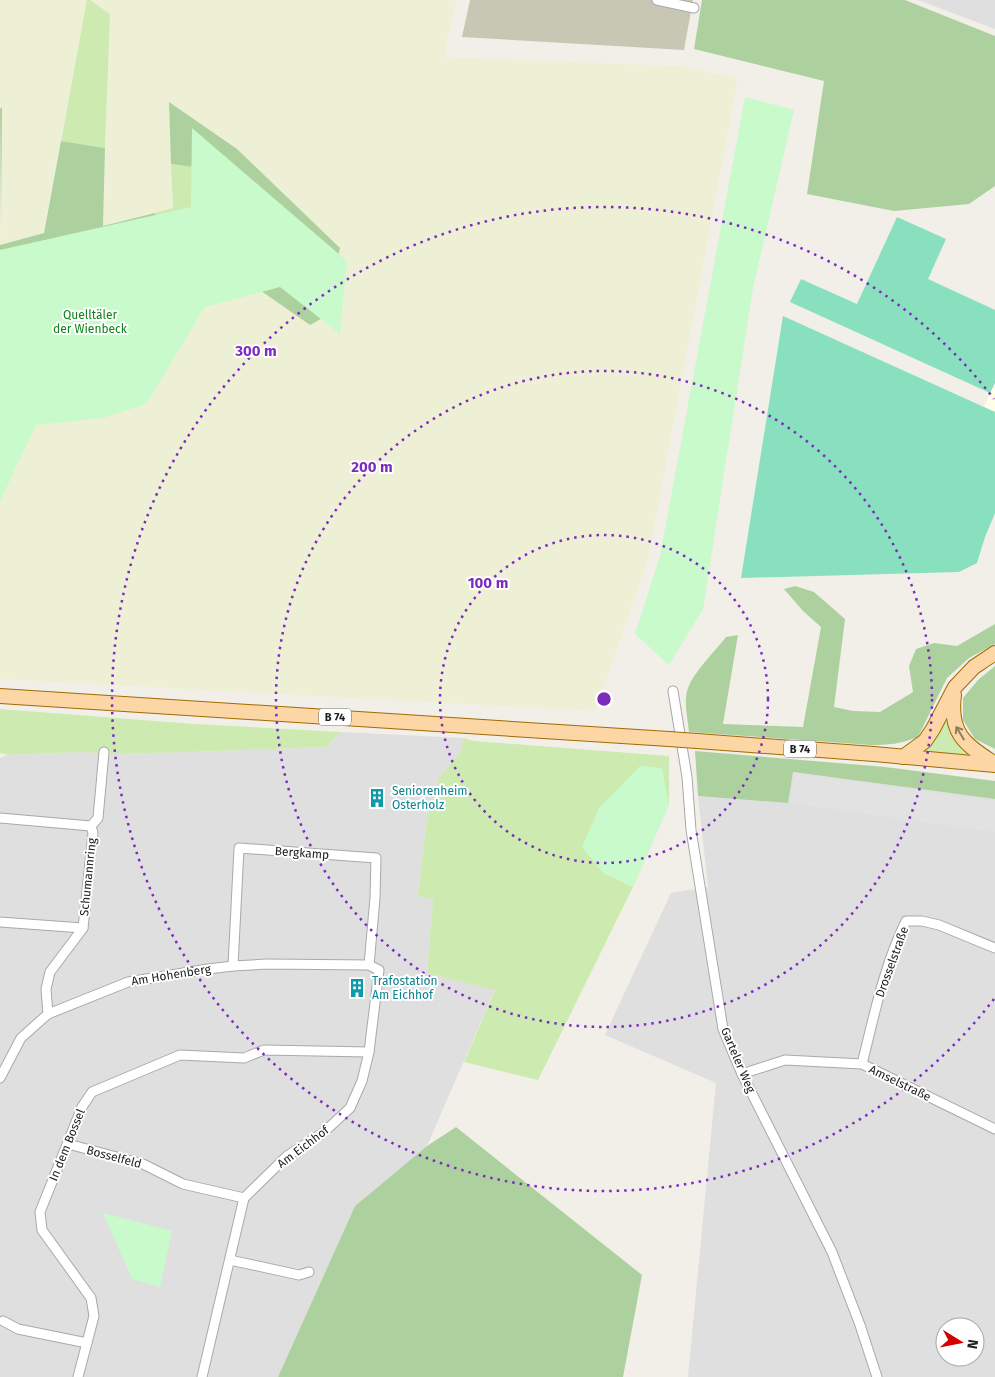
<svg xmlns="http://www.w3.org/2000/svg" width="995" height="1377" viewBox="0 0 995 1377" font-family="'Fira Sans',sans-serif">
<style>
.residential{fill:#e0dfdf;fill-rule:evenodd}
.education{fill:#ffffe5}
.construction{fill:#c7c7b4}
.farmland{fill:#eef0d5}
.grass{fill:#cdebb0}
.forest{fill:#add19e}
.park{fill:#c8facc}
.pitch{fill:#88e0be}
.parking{fill:#e2e2e2}
.lines{fill:none;stroke-linecap:round;stroke-linejoin:round}
.street-casing{stroke:#a9a9a9;stroke-width:11}
.primary-casing{stroke:#a06b00;stroke-width:16}
.street{stroke:#fff;stroke-width:9}
.primary{stroke:#fcd6a4;stroke-width:14}
.primary-bridge-casing{stroke:#a06b00;stroke-width:16;stroke-linecap:butt}
.primary-bridge{stroke:#fcd6a4;stroke-width:14}
.oneway{stroke:#8f7c63}
.ring{fill:none;stroke:#7b2cbf;stroke-width:2.5;stroke-dasharray:2.5 5}
.labels{text-anchor:middle;stroke-width:4;stroke-linejoin:round;paint-order:stroke}
.shield{fill:#fff;stroke:#646464;stroke-width:1}
.shield-label{font-size:11px;font-weight:bold;fill:#222}
.park-label{font-size:12px;fill:#0c8416;stroke:#fff}
.culture-label{font-size:12px;fill:#0d838f;stroke:#fff;text-anchor:start}
.street-label{font-size:12px;fill:#222;stroke:#fff}
.centre{fill:#7b2cbf;stroke:#fff;stroke-width:2.5}
.ring-label{font-size:15px;text-anchor:middle;font-weight:bold;fill:#7b2cbf;stroke:#fff;stroke-width:4;stroke-linejoin:round;paint-order:stroke}
</style>
<rect width="100%" height="100%" fill="#f2efe9"/>
<g class="residential">
<polygon points="918,0 995,0 995,29"/>
<polygon points="341,732 463,738 461,751 439,778 427,819 418,895 433,899 427,973 495,989 427,1146 355,1206 278,1377 0,1377 0,758 8,755 32,754 84,752 114,754 191,752 326,747"/>
<path d="M793,772L995,799V1377H688L716,1083L605,1035L671,893L708,887L698,796L787,803ZM945,1327H975V1357H945Z"/>
</g>
<polygon class="education" points="995,383 995,412 984,407"/>
<polygon class="construction" points="470,0 693,0 684,50 462,37"/>
<g class="farmland">
<polygon points="0,0 87,0 43,233 0,245 2,108 0,109"/>
<polygon points="90,0 456,0 444,57 676,66 738,78 648,560 595,711 0,679 0,449 163,327 244,279 326,317 340,248 237,149 169,102 173,209 103,226 110,14"/>
</g>
<g class="grass">
<polygon points="87,0 90,0 110,14 105,148 61,141"/>
<polygon points="171,164 200,168 232,224 159,224 155,213 173,208"/>
<polygon points="947,708 967,752 966,755 922,751"/>
<polygon points="0,709 194,724 341,732 326,747 191,752 114,754 84,752 8,755 0,753"/>
<polygon points="463,738 474,741 669,756 669,804 633,887 538,1080 464,1062 495,990 427,973 433,899 418,896 427,819 439,778 461,751"/>
</g>
<g class="forest">
<polygon points="702,0 905,0 995,36 995,186 969,204 894,211 807,194 824,81 694,49"/>
<polygon points="169,102 237,149 340,248 326,316 310,325 244,279 0,420 0,245 44,233 61,141 105,148 103,226 155,213 159,224 232,224 200,168 171,164"/>
<polygon points="2,107 1,228 0,109"/>
<path d="M795,586L814,592L845,619L834,707L853,711L880,712L913,692L909,666L916,649L934,643L957,646L995,624V644L969,658L947,678L918,737C901,744 888,745 871,745L689,732C688,719 683,701 688,688C694,672 715,651 726,637L738,635L723,724L803,727L821,627L803,611L784,589Z"/>
<polygon points="995,666 995,749 975,739 963,720 963,698 978,680"/>
<polygon points="695,751 885,767 995,781 995,799 793,772 788,803 698,796"/>
<polygon points="456,1127 642,1275 623,1377 278,1377 355,1206 427,1146"/>
</g>
<g class="park">
<polygon points="745,97 794,110 753,288 703,609 669,665 635,634 660,556"/>
<polygon points="192,128 347,261 340,334 280,287 205,307 146,404 103,418 36,425 0,501 0,250 191,207"/>
<polygon points="640,766 662,768 669,804 633,887 603,873 582,847 599,808"/>
<polygon points="103,1213 172,1231 160,1287 132,1279"/>
</g>
<g class="pitch">
<polygon points="897,217 946,239 928,279 995,310 995,383 990,393 790,302 801,279 857,304"/>
<polygon points="783,316 995,412 995,513 985,537 977,563 959,572 741,578"/>
</g>
<polygon class="parking" points="794,773 995,801 995,832 789,803"/>
<g class="lines">
<g class="street-casing">
<g id="street">
<polyline points="657,0 694,8"/>
<polyline points="673,691 687,777 691,830 723,1029 742,1074 832,1252 860,1325 877,1377"/>
<polyline points="0,818 91,826"/>
<polyline points="91,826 98,818 104,752"/>
<polyline points="0,922 83,928"/>
<polyline points="233,966 239,848 376,858 375,898 369,965"/>
<polyline points="48,1014 46,989 50,972 83,928 93,833 91,826"/>
<path d="M862,1064C874,1016 884,966 906,921H922L939,925L995,948"/>
<polyline points="742,1074 785,1060 862,1064 995,1129"/>
<polyline points="0,1078 21,1038 48,1014 128,982 208,969 233,966 267,964 369,965 379,970 369,1052 362,1081 350,1108 324,1132 287,1156 244,1198 202,1377"/>
<polyline points="68,1144 143,1164 183,1184 244,1198"/>
<polyline points="230,1260 299,1275 309,1272"/>
<polyline points="3,1321 18,1329 87,1343"/>
<polyline points="78,1377 94,1316 91,1298 42,1230 40,1212 82,1107 92,1092 180,1055 244,1058 264,1050 369,1052"/>
</g>
</g>
<g class="primary-casing">
<g id="primary">
<path d="M954,695C949,734 965,744 995,764"/>
<polyline points="0,696 669,739"/>
<polyline points="697,741 874,754 995,765"/>
<polyline points="903,757 925,741 933,729 955,687 974,667 995,653"/>
</g>
</g>
<use href="#street" class="street"/>
<use href="#primary" class="primary"/>
<g class="primary-bridge-casing">
<polyline id="primary-bridge" points="669,739 697,741"/>
</g>
<use href="#primary-bridge" class="primary-bridge"/>
</g>
<defs><path id="oneway-shaft" d="M-6 0H5M1.5-3L5.5 0L1.5 3" fill="none" stroke-width="1.6" stroke-linecap="round" stroke-linejoin="round" transform="scale(1.25)"/></defs>
<use class="oneway" href="#oneway-shaft" transform="translate(960 733) rotate(-121)"/>
<g class="ring">
<circle cx="604" cy="699" r="164"/>
<circle cx="604" cy="699" r="328"/>
<path d="M994 999A492 492 0 1 1 994 399"/>
</g>
<defs>
<g id="building-bare" transform="scale(1.5)"><path d="M-4-6H4V6H1V3H-1V6H-4ZM-2.5-4.3h1.7v1.8h-1.7ZM.8-4.3h1.7v1.8H.8ZM-2.5-1h1.7V.8h-1.7ZM.8-1h1.7V.8H.8Z" fill="#0f9aa8" stroke="#fff" stroke-width="2.5" paint-order="stroke"/></g>
</defs>
<g fill-rule="evenodd">
<use href="#building-bare" x="377" y="798"/>
<use href="#building-bare" x="357" y="988"/>
</g>
<g class="labels">
<g class="shield">
<rect x="319" y="708.5" width="32" height="17" rx="4"/>
<rect x="784" y="740.5" width="32" height="17" rx="4"/>
</g>
<g class="shield-label">
<text x="335" y="721">B 74</text>
<text x="800" y="753">B 74</text>
</g>
<g class="park-label">
<text x="90" y="319">Quelltäler<tspan x="90" dy="14">der Wienbeck</tspan></text>
</g>
<g class="culture-label">
<text x="392" y="795">Seniorenheim<tspan x="392" dy="14">Osterholz</tspan></text>
<text x="372" y="985">Trafostation<tspan x="372" dy="14">Am Eichhof</tspan></text>
</g>
<g class="street-label">
<text transform="translate(302 853) rotate(4)" y="4">Bergkamp</text>
<text transform="translate(88 877) rotate(-84)" y="4">Schumannring</text>
<text transform="translate(892 962) rotate(-70)" y="4">Drosselstraße</text>
<text transform="translate(171 975) rotate(-9)" y="4">Am Hohenberg</text>
<text transform="translate(738 1060) rotate(67)" y="4">Garteler Weg</text>
<text transform="translate(900 1083) rotate(26)" y="4">Amselstraße</text>
<text transform="translate(67 1145) rotate(-68)" y="4">In dem Bossel</text>
<text transform="translate(303 1147) rotate(-37)" y="4">Am Eichhof</text>
<text transform="translate(114 1157) rotate(15)" y="4">Bosselfeld</text>
</g>
</g>
<circle cx="604" cy="699" r="8" class="centre"/>
<g class="ring-label">
<text x="256" y="356">300 m</text>
<text x="372" y="472">200 m</text>
<text x="488" y="588">100 m</text>
</g>
<g transform="translate(960 1342) rotate(100)"><circle r="24" fill="#ffffff" stroke="#a7a7a7"/>
<path d="M0-4L9 19L0 12L-9 19Z" fill="#d40000"/>
<text y="-8" font-size="14" font-weight="bold" text-anchor="middle" fill="#222222">N</text>
</g>
</svg>
